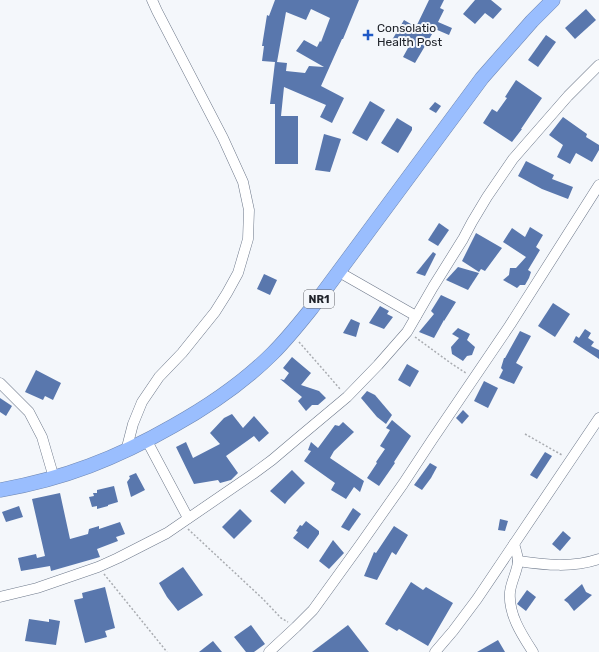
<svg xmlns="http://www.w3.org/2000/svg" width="599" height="652" viewBox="0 0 599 652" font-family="Rubik,sans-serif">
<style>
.building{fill:#5977ad;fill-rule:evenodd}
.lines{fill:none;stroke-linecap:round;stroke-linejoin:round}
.minor-casing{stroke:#6d788a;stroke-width:11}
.highway-casing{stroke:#6f88b4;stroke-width:15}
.path{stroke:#a9acb1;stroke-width:1.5;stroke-dasharray:2 2;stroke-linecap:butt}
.minor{stroke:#fff;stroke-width:10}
.highway{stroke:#9abefe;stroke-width:14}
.poi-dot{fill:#1f59c6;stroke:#f4f7fb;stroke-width:1.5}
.labels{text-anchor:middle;stroke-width:4;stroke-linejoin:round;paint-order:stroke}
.shield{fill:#f4f7fb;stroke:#606369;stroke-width:1}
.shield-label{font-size:11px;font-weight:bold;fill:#20242b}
.poi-label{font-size:12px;fill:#20242b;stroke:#f4f7fb;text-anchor:start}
</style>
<rect width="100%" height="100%" fill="#f4f7fb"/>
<g class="building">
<path d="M275,0H359L343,39H342L321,86L344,98L332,123L320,117L326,105L284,87L281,116H298V164H275V104H270L275,62L262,61L264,46H262L267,15L269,16ZM311,9L330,18L321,42L320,41L317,47L304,40L296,51L324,67L309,66L305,73L286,71L287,63L277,62L286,12L306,20Z"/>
<polygon points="429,0 444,0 440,8 444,10 438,22 452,28 449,35 435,29 415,63 403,57 408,48 392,40 404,20 416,27"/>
<polygon points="475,0 491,0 502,9 493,19 485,13 475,24 463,14"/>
<polygon points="586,9 596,20 575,39 565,28"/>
<polygon points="546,35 556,42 538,67 528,60"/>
<polygon points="516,80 542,98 521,129 522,129 512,142 483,123 492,109 497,112 507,98 505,97"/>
<polygon points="370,101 385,110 367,141 352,133"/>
<polygon points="435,102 441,106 436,113 429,109"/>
<polygon points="563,117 587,134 586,137 599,145 599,150 592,162 576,153 570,164 557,157 563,145 549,135"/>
<polygon points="397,118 412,127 412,130 398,153 381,143"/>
<polygon points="324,134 341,139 330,172 315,170"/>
<polygon points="526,161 554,175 552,179 573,187 568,199 542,189 518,176"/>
<polygon points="439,223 449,230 438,246 428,240"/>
<polygon points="530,227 543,235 536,247 540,250 528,270 531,272 529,278 525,285 520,285 517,288 503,280 509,275 510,268 516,268 526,257 503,242 512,228 525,237"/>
<polygon points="476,233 502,248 485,271 481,269 479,272 462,261"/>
<polygon points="433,252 436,254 425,276 416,273"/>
<polygon points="458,267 479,273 468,290 446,280"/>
<polygon points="264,274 277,280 270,295 257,289"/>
<polygon points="441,295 456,302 444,321 444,320 434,338 419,332 434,314 431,311"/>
<polygon points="553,303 570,314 555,337 538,326"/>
<polygon points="380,306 389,311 387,314 393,317 384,329 369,323"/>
<polygon points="351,319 360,323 356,337 343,333"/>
<polygon points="458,328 470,334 467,340 475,347 472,355 467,356 463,361 452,354 451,347 459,338 452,334"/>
<polygon points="585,329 591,333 588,338 594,342 591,346 599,350 599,359 573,342 576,336 579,338"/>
<polygon points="520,331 531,336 516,363 523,367 514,384 499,378 503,370 501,368 504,358 505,358"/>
<polygon points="292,357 311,373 301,385 319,391 326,398 318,405 312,405 306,411 298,401 302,397 280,379 284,380 289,373 283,368"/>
<polygon points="407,364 419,371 410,387 398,380"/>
<polygon points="36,370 61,383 53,400 45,396 43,400 25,392"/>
<polygon points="484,381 498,388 488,408 474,401"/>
<polygon points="367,391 375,395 392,415 386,424 377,417 361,398"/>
<polygon points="0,398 12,406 6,416 0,412"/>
<polygon points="463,410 469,416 462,424 456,418"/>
<polygon points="232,414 243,428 254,416 269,433 259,442 254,436 226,456 238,473 231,480 220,483 218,480 194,484 176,447 186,442 193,458 220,444 210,433 224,418"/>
<polygon points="392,420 411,436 394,462 395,463 379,486 367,478 377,463 376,462 385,449 380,446 390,430 386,428"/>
<polygon points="343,422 354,432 334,451 330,458 364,481 360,492 354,487 346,499 331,490 335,483 304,461 311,451 308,450 311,442 318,448 335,425 339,426"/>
<polygon points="545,452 552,456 537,479 530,475"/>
<polygon points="430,463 437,467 431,478 422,490 414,485"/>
<polygon points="292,470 305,483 288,500 285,504 270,491"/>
<polygon points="136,473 145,490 131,497 127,482 130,478 129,476"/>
<polygon points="114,486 118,502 108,505 108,506 97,509 97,506 92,507 89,497 94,496 93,493 97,493 97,490"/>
<polygon points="60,493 70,539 88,534 89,529 99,526 99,529 120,522 125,534 116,537 118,541 97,549 100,557 51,571 50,566 21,571 18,558 36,554 37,558 45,556 32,499"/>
<polygon points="19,506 23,517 6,522 2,512"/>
<polygon points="353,508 361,514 349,531 341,527"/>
<polygon points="240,509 252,521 234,539 222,527"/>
<polygon points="500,519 508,521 505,531 498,530"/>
<polygon points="306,521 319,531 319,534 308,549 293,538 298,532 296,531 300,525 302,526"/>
<polygon points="394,526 408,535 396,555 392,552 377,580 364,576 374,552 376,553"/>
<polygon points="563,531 571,538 560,551 552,544"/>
<polygon points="333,540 344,553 329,569 319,561"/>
<polygon points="183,567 203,595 178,611 167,597 159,583"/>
<polygon points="411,582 423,590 426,587 453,603 428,646 399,629 397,631 385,624"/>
<polygon points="582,584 586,592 592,595 574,611 568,603 564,600"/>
<polygon points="105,587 115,628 105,631 107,637 85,643 74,600 83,598 82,593"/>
<polygon points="527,590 536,597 526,611 517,604"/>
<polygon points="29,619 49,622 49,619 60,621 56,645 25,641"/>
<polygon points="251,625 265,644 254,652 246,652 234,637"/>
<polygon points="348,625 369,652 312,652"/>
<polygon points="498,640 505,652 477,652"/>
<polygon points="213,641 222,652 199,652"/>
</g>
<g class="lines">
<g class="minor-casing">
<g id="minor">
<polyline points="339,272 416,316"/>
<polyline points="0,383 29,412 42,437 54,478"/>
<polyline points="147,441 188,518"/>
<polyline points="126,451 133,424 142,402 159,377 182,353 215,312 227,293 238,273 248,239 249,210 243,182 223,138 157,11 152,0"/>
<path d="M514,544C516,550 518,556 518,562C517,572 511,582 510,592C508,614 522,635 533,652"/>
<path d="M518,561C545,565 573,568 599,559"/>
<polyline points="0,597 37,588 98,567 118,558 167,533 253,474 272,460 298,438 347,397 378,365 407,332 433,287 463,239 472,222 487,197 513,159 568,96 599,65"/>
<polyline points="269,652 296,627 313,610 360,545 403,484 432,440 510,325 599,185"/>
<polyline points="435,652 453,631 477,599 599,418"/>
</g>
</g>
<g class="highway-casing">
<path id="highway" d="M0,490C64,479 117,458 173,426C209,406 244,382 273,353C287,339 299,324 311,309L482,78L532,21L553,0"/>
</g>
<g class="path">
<polyline points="415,337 452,364 466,373"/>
<polyline points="299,342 341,390"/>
<polyline points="525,434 562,455"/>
<polyline points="188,529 263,599 281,618 288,622"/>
<polyline points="104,574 167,652"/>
</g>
<use href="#minor" class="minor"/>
<use href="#highway" class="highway"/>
</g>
<path class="poi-dot" d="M366 29h4v4h4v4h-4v4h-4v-4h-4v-4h4z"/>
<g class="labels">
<rect class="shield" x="304" y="290" width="30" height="18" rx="3"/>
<g class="shield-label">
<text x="319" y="303">NR1</text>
</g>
<g class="poi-label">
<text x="377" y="32">Consolatio<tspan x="377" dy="14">Health Post</tspan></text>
</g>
</g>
</svg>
